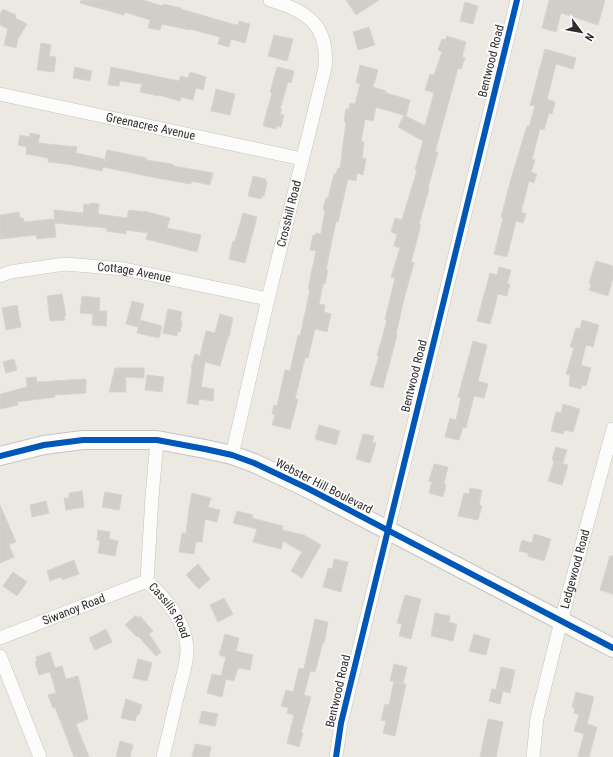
<svg xmlns="http://www.w3.org/2000/svg" width="613" height="757" viewBox="0 0 613 757" font-family="'Roboto Condensed',sans-serif">
<style>
.building{fill:#d0cec9;stroke:#d7d4ce}
.lines{fill:none;stroke-linecap:round;stroke-linejoin:round}
.street-casing{stroke:#c5c4c3;stroke-width:14}
.secondary-casing{stroke:#c5c4c3;stroke-width:20}
.street{stroke:#fcfcfb;stroke-width:13}
.secondary{stroke:#fcfcfb;stroke-width:18}
.cycleway-casing{stroke:#fff;stroke-width:8}
.cycleway{stroke:#0057b8;stroke-width:6}
.labels{text-anchor:middle;stroke-width:3.5;stroke-linejoin:round;paint-order:stroke}
.street-label{font-size:12px;fill:#2d2d2d;stroke:#fff}
</style>
<rect width="100%" height="100%" fill="#ece8e2"/>
<g class="building">
<polygon points="81,0 143,0 162,6 163,4 181,8 181,9 232,24 239,25 239,21 250,24 245,43 231,39 229,47 218,44 220,37 190,29 190,30 162,24 160,30 148,28 150,20 125,12 124,15 80,3"/>
<polygon points="346,0 379,0 356,15"/>
<polygon points="549,0 605,0 598,25 561,13 556,32 542,28"/>
<polygon points="465,2 478,6 473,24 460,21"/>
<polygon points="3,9 16,15 15,18 27,24 18,39 16,48 4,45 8,29 0,25 0,14"/>
<polygon points="369,27 375,45 358,50 353,32"/>
<polygon points="274,35 293,39 287,61 268,56"/>
<polygon points="447,36 466,42 462,57 465,58 461,69 458,68 435,152 438,152 428,188 429,189 419,224 421,225 411,262 414,263 404,299 396,334 397,335 383,388 370,385 379,356 377,356 387,320 385,320 395,278 391,277 400,248 394,246 397,234 391,232 395,218 402,220 417,170 415,170 423,141 398,127 404,115 425,126 434,93 425,90 430,74 434,75 442,52 438,50 442,39 445,40"/>
<polygon points="41,43 51,45 49,56 56,57 54,72 37,70"/>
<polygon points="545,49 576,58 573,69 556,64 547,99 555,102 552,114 549,113 544,130 540,129 532,159 535,160 531,172 537,174 534,183 529,181 521,212 526,214 523,223 516,221 507,257 494,254 503,218 501,217 511,179 527,126 529,127 535,106 530,105"/>
<polygon points="360,65 378,70 373,87 386,91 386,93 410,100 406,116 376,107 373,121 365,119 361,141 364,142 362,158 366,159 363,175 357,173 356,181 348,179 338,222 336,221 326,270 328,270 325,284 323,284 319,304 325,305 324,312 331,314 327,332 315,329 308,358 305,358 295,399 298,399 290,429 272,425 275,415 272,414 274,405 277,406 285,370 290,371 298,335 300,336 310,290 308,289 316,251 310,250 313,235 315,236 316,233 321,234 325,210 323,209 326,198 328,198 334,174 336,174 338,168 340,168 346,122 344,121 346,109 349,109 350,103 355,104 360,84 356,82"/>
<polygon points="75,67 92,71 90,81 73,78"/>
<polygon points="111,67 179,81 181,76 188,78 190,72 206,77 203,90 196,88 193,100 181,97 180,101 159,95 159,96 140,92 142,84 120,81 119,86 108,85"/>
<polygon points="277,67 294,71 291,83 288,82 280,109 282,109 280,114 284,115 281,127 277,126 276,129 263,126 272,93 270,92"/>
<polygon points="216,89 235,94 230,115 211,111"/>
<polygon points="30,133 40,135 38,143 77,147 76,153 104,159 104,163 107,150 147,158 146,160 172,164 174,166 213,173 210,185 191,181 191,184 157,178 103,167 102,171 67,164 48,162 48,158 26,154 27,147 18,145 20,135 29,137"/>
<polygon points="253,176 265,179 267,183 264,196 262,196 261,199 248,196"/>
<polygon points="90,203 99,204 98,214 127,218 129,210 144,212 144,211 170,218 167,228 201,235 197,252 146,239 148,233 126,230 126,234 106,231 107,228 55,223 54,210 83,213 84,204 90,205"/>
<polygon points="19,212 20,218 23,218 24,222 54,219 56,237 37,239 36,235 0,239 0,215"/>
<polygon points="243,213 257,217 245,263 229,259 233,241 235,241"/>
<polygon points="596,261 613,266 613,278 608,296 589,290 591,284 589,283"/>
<polygon points="499,267 511,270 507,284 510,284 507,296 498,294 490,324 477,321 490,273 497,275"/>
<polygon points="62,294 66,316 64,316 65,320 50,321 47,296"/>
<polygon points="82,296 100,298 99,311 107,311 106,326 92,325 93,314 80,313"/>
<polygon points="132,301 144,304 138,327 126,324"/>
<polygon points="17,305 21,327 6,330 2,308"/>
<polygon points="168,309 182,312 180,321 182,321 180,332 178,331 177,336 163,333"/>
<polygon points="220,314 233,318 229,337 228,337 220,366 205,362 201,387 214,389 213,401 199,399 198,405 187,403 192,369 191,368 195,354 200,356 206,331 215,333"/>
<polygon points="140,320 162,326 159,338 137,333"/>
<polygon points="582,320 599,325 593,347 586,345 581,365 591,368 586,386 582,385 581,389 569,386 570,375 566,374 574,348 570,347 576,328 580,329"/>
<polygon points="473,341 487,345 478,381 488,384 484,398 474,396 466,428 463,427 459,440 445,437 450,418 456,420 461,398 458,397"/>
<polygon points="14,359 17,370 6,373 3,362"/>
<polygon points="115,368 144,368 144,378 126,377 126,392 109,392"/>
<polygon points="147,375 164,377 162,392 145,390"/>
<polygon points="36,377 37,382 86,379 86,393 54,395 55,397 17,402 18,405 0,409 0,394 27,387 26,378"/>
<polygon points="563,404 580,409 573,432 564,430 563,434 551,431 556,412 561,413"/>
<polygon points="319,425 340,431 336,445 315,439"/>
<polygon points="363,434 374,436 372,442 376,443 370,463 356,459"/>
<polygon points="556,447 567,450 563,463 555,462 568,465 562,485 548,481 554,462 552,459"/>
<polygon points="434,464 448,467 444,484 446,485 443,497 429,493 432,482 429,481"/>
<polygon points="470,488 482,490 479,505 482,506 478,520 458,516 464,493 469,494"/>
<polygon points="82,491 84,507 66,510 64,498 69,498 69,493"/>
<polygon points="105,492 122,495 119,510 102,507"/>
<polygon points="192,493 211,498 208,507 220,510 217,522 205,519 202,542 196,542 194,554 179,552 182,533 186,533 189,508"/>
<polygon points="46,501 49,513 32,517 30,505"/>
<polygon points="0,505 16,542 9,545 14,557 0,563"/>
<polygon points="237,511 253,515 252,518 283,526 282,530 304,535 321,545 302,578 291,571 302,552 283,541 281,549 253,542 257,529 233,523"/>
<polygon points="98,530 110,532 109,539 118,541 115,556 98,553 100,541 97,540"/>
<polygon points="534,534 551,539 544,561 528,556 528,553 519,551 522,540 532,543"/>
<polygon points="610,556 613,556 613,594 600,590"/>
<polygon points="334,559 348,562 341,592 323,587 328,568 332,569"/>
<polygon points="74,560 79,574 62,580 61,577 50,581 47,571"/>
<polygon points="198,564 210,579 199,589 186,575"/>
<polygon points="13,572 27,582 17,596 3,586"/>
<polygon points="405,595 421,599 411,639 399,636 402,624 397,623"/>
<polygon points="224,598 233,614 218,622 210,605"/>
<polygon points="435,613 450,616 449,622 457,624 453,641 431,636"/>
<polygon points="136,615 138,618 140,616 153,631 149,634 161,652 156,656 138,636 137,637 125,625"/>
<polygon points="315,619 328,622 324,643 323,642 315,672 310,671 304,695 311,697 301,733 303,733 299,747 287,743 294,715 287,713 288,708 281,706 286,690 293,692 299,668 304,669"/>
<polygon points="106,629 112,642 95,650 89,638"/>
<polygon points="225,634 239,638 236,651 253,655 250,670 238,668 234,681 226,679 222,697 207,693 212,674 221,676 226,657 219,655"/>
<polygon points="474,634 490,639 486,655 469,651"/>
<polygon points="50,652 55,668 62,666 66,679 78,676 88,719 76,724 89,757 74,757 55,707 53,708 48,695 56,693 50,672 39,675 35,662 37,661 36,657"/>
<polygon points="138,659 152,663 147,681 133,678"/>
<polygon points="394,664 407,667 403,683 396,682 406,684 395,736 383,733 386,721 381,720 385,704 389,705 394,681 390,681"/>
<polygon points="501,667 515,670 510,693 496,689"/>
<polygon points="492,689 503,691 500,704 489,701"/>
<polygon points="576,692 594,697 587,724 597,727 589,757 578,757 584,734 574,731 579,715 574,713 575,708 572,707"/>
<polygon points="126,699 142,705 139,715 137,715 135,721 121,718"/>
<polygon points="202,711 218,714 215,726 199,723"/>
<polygon points="488,719 503,722 496,757 480,757"/>
<polygon points="120,741 133,745 130,757 116,757"/>
<polygon points="195,744 211,747 209,757 192,757"/>
</g>
<g class="lines">
<g class="street-casing">
<g id="street">
<path id="s1" d="M0,94L302,159"/>
<path id="s2" d="M0,276L10,272L65,264L124,269L268,299"/>
<path id="s3" d="M157,440L152,497L147,581C165,598 185,620 187,647C188,660 183,674 180,686C174,710 169,733 163,757"/>
<path id="s4" d="M232,455L268,299L325,68C329,26 308,11 270,0"/>
<path id="s5" d="M0,638L147,581"/>
<polyline points="0,656 40,757"/>
<polyline points="336,757 341,723 517,0"/>
<path id="s6" d="M533,757L537,718L561,621L613,429"/>
</g>
</g>
<g class="secondary-casing">
<polyline id="secondary" points="0,456 44,445 83,440 157,440 205,449 232,455 254,463 307,488 613,648"/>
</g>
<use href="#street" class="street"/>
<use href="#secondary" class="secondary"/>
<g class="cycleway-casing">
<g id="cycleway">
<polyline points="0,456 44,445 83,440 157,440 205,449 232,455 254,463 307,488 613,648"/>
<polyline points="336,757 341,723 517,0"/>
</g>
</g>
<use href="#cycleway" class="cycleway"/>
</g>
<g class="labels">
<g class="street-label">
<text transform="translate(491 61) rotate(-76)" y="4">Bentwood Road</text>
<text dy="4" stroke="none"><textPath href="#s1" startOffset="154">Greenacres Avenue</textPath></text>
<text dy="4" stroke="none"><textPath href="#s4" startOffset="248">Crosshill Road</textPath></text>
<text dy="4" stroke="none"><textPath href="#s2" startOffset="136">Cottage Avenue</textPath></text>
<text transform="translate(414 376) rotate(-76)" y="4">Bentwood Road</text>
<text transform="translate(324 486) rotate(27)" y="4">Webster Hill Boulevard</text>
<text dy="4" stroke="none"><textPath href="#s6" startOffset="193">Ledgewood Road</textPath></text>
<text dy="4" stroke="none"><textPath href="#s5" startOffset="79">Siwanoy Road</textPath></text>
<text dy="4" stroke="none"><textPath href="#s3" startOffset="179">Cassilis Road</textPath></text>
<text transform="translate(338 691) rotate(-77)" y="4">Bentwood Road</text>
</g>
</g>
<g transform="translate(581 32) rotate(122)" stroke="#ffffff" stroke-width="3" paint-order="stroke">
<path d="M0-3L7 15L0 10L-7 15Z" fill="#2d2d2d"/>
<text y="-6" font-size="11" font-weight="bold" text-anchor="middle" fill="#2d2d2d">N</text>
</g>
</svg>
